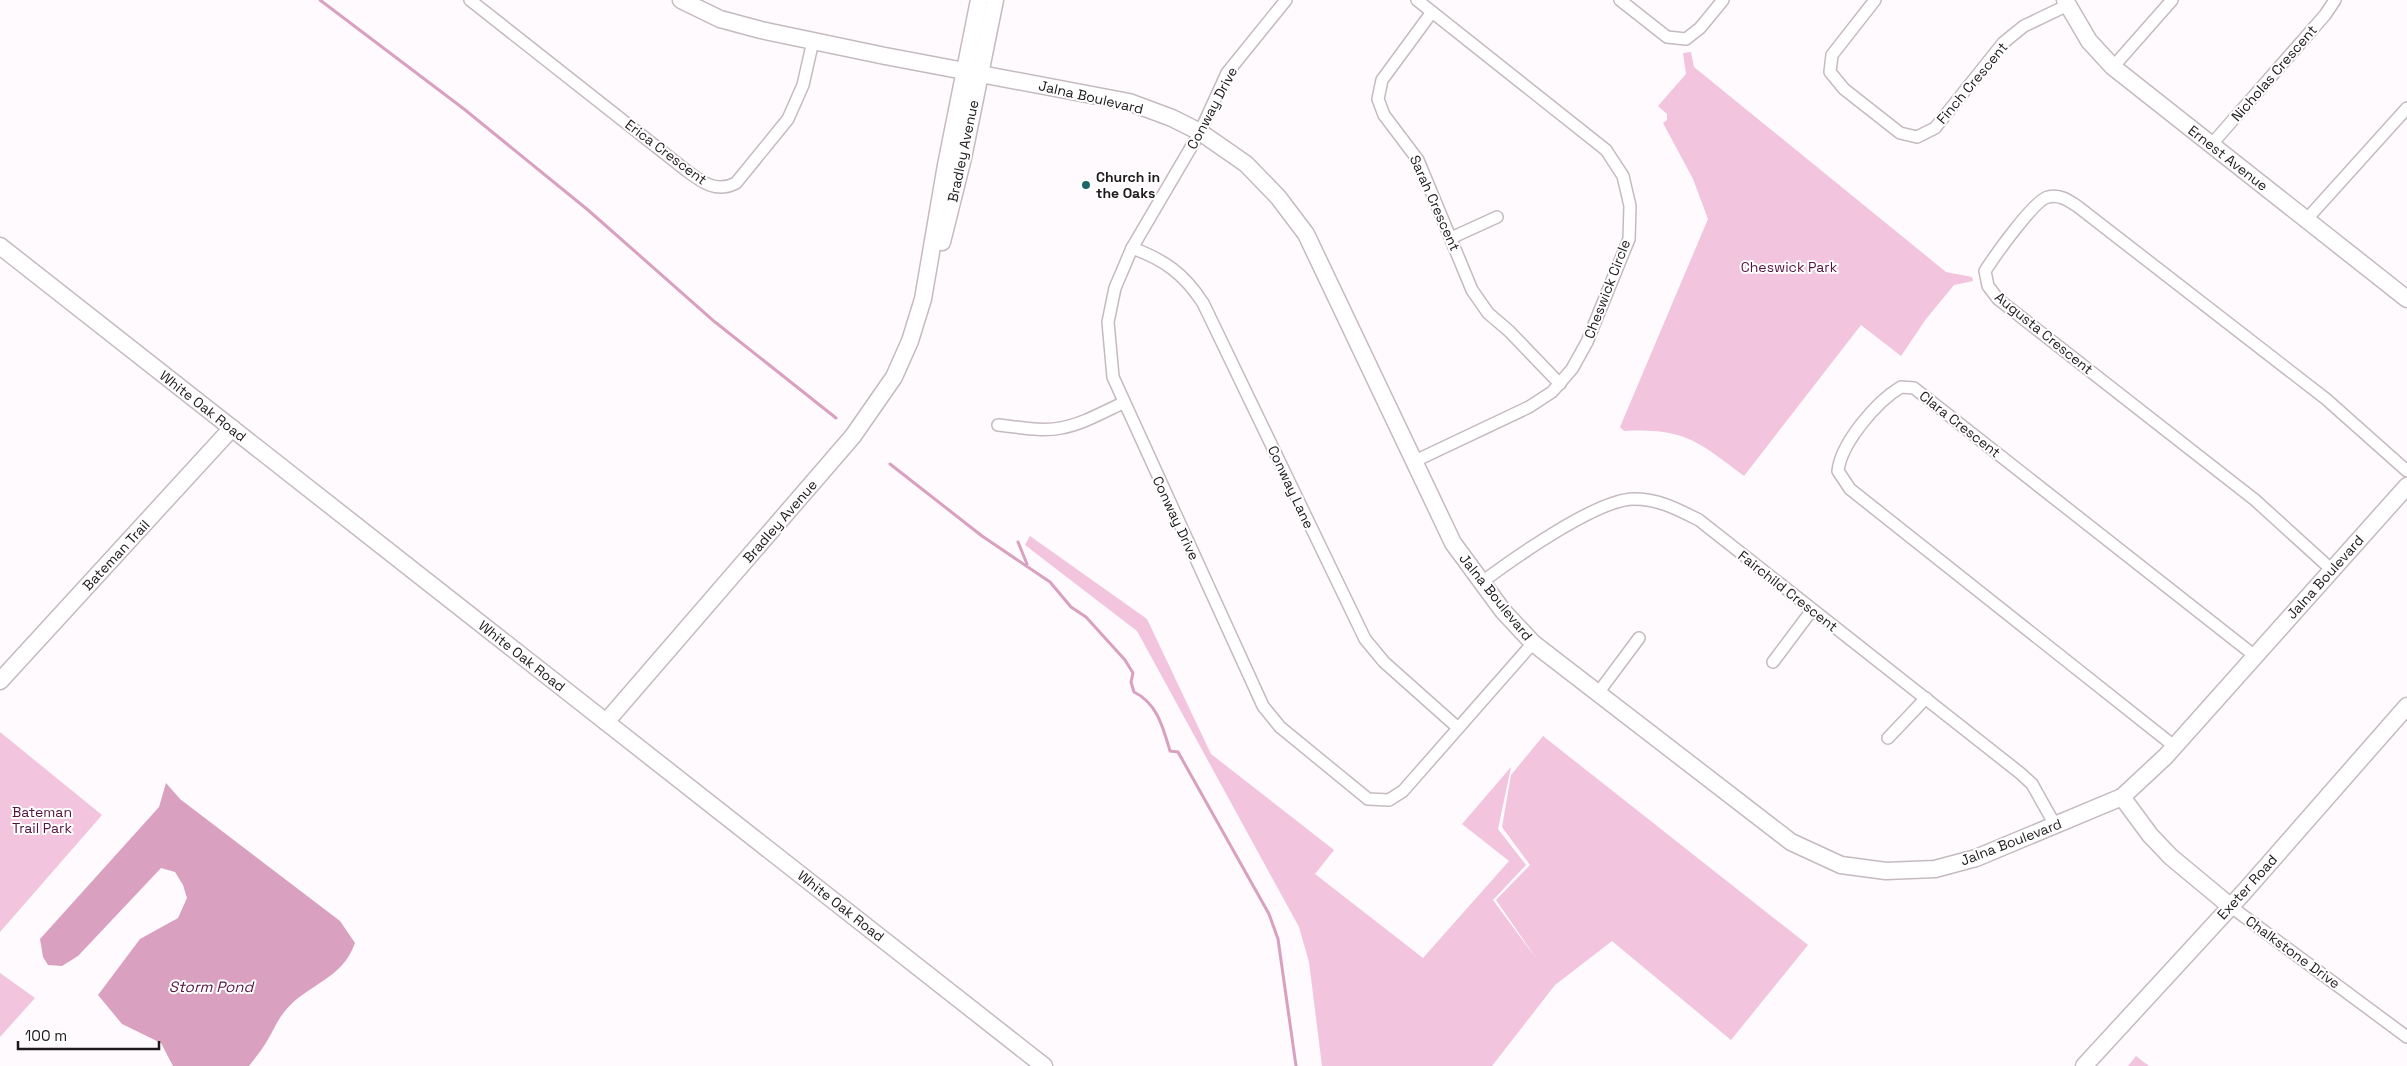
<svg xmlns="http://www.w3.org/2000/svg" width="2407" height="1066" viewBox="0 0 2407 1066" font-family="'Space Grotesk',sans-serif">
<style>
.green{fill:#f2c4dd}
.water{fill:#d9a0c0}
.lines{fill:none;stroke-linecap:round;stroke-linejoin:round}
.stream{stroke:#d9a0c0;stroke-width:3}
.street-casing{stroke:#c5bac0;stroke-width:14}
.secondary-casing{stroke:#c5bac0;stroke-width:19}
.street{stroke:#fff;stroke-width:11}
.secondary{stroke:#fff;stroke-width:16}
.poi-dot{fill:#1b6867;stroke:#fff;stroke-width:2}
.labels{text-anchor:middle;stroke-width:4;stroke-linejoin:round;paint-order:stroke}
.street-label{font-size:14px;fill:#1e1a1c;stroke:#fff}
.poi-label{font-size:14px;font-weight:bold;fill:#1e1a1c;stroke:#fff;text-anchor:start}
.park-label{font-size:14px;fill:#55123e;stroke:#fff}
.water-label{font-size:15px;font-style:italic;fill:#55123f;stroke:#fff}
</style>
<rect width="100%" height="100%" fill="#fffafd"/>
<g class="green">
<path d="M1691,52L1694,67L1946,272L1972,277L1973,281L1954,285L1926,319L1901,356L1861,325L1744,476C1697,441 1685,428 1624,431L1620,427L1708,219L1693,179L1663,123L1667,120V114L1658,106L1686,74L1683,53Z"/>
<polygon points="1030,536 1147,619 1211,754 1334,850 1315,874 1423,958 1509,861 1462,824 1511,767 1498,829 1526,865 1493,900 1538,961 1496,900 1530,865 1502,827 1511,775 1543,736 1808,945 1731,1040 1612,941 1555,985 1492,1066 1322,1066 1309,962 1299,927 1137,631 1025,545"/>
<polygon points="0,732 102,815 0,932"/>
<polygon points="0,973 35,998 0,1037"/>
<polygon points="2136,1056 2149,1066 2128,1066"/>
</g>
<path class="water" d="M166,783L180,799L340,921L355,943C342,980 307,984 285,1011C277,1020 273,1032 267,1041C262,1050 255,1058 249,1066H173L161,1043L122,1024L98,995L140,939L178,918L187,898L183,885L175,872L161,868L78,956L62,966L48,965L43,957L40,939L159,807Z"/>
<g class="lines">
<g class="stream">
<polyline points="320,0 464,109 588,210 715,322 836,418"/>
<path d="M890,464L982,536L1050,582L1071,607L1086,617L1125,660L1133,673L1131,682L1134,692C1157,703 1163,727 1170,751L1178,752L1269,914L1278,939L1296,1066"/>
<polyline points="1018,542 1027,564"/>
</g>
<g class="street-casing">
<g id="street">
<path d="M470,0L687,171C703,183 717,193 736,183L788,119L803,85L813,41"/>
<polyline points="1286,0 1227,73 1200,132 1132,248 1115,288 1108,322 1113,377 1263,706 1280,727 1368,799 1389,800 1403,791 1533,643"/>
<polyline points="1620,0 1667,37 1686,39 1700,28 1723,0"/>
<polyline points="1875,0 1832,55 1830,72 1844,89 1900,133 1917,137 1935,128 2003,43 2024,26 2068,5"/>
<polyline points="1432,12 1382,80 1378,99 1384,115 1418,160 1472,290 1488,313 1509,331 1560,384"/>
<polyline points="2113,67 2172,0"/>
<polyline points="2211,145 2325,15 2335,0"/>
<polyline points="2306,220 2407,108"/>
<polyline points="1451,238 1497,217"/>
<path d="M1132,248C1165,260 1184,274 1203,303L1365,639L1384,662L1457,727"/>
<path d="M998,425C1019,427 1041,432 1061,428C1083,424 1103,412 1123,403"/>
<polyline points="1415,461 1529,407 1552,392 1572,369 1587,342 1629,239 1630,206 1623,176 1606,150 1417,0"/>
<path d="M2332,570L2255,500L1998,299L1988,286L1985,271C1994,257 2034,200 2048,197C2059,194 2068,200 2077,206L2326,399L2407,471"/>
<path d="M1482,582C1513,559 1597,499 1634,499C1659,499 1677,509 1699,520L2020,773L2032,784L2055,825"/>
<polyline points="1773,662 1812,610"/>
<polyline points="1598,693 1639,638"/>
<polyline points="1888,738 1926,698"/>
<path d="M2174,746L1850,489L1838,471C1841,443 1877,401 1901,387L1914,388L2255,656"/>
<polyline points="2230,906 2407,1037"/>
</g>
</g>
<g class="secondary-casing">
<g id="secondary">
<polyline points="681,0 720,19 761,30 885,56 1129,102 1172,118 1200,132 1246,164 1278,197 1306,234 1453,543 1503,611 1533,643 1791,842 1841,865 1886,871 1935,869 1976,858 2122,797 2166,756 2407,486"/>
<polyline points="2065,0 2089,41 2113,67 2407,299"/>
<polyline points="942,242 963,158 995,0"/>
<polyline points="0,246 1044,1066"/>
<polyline points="0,681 232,428"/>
<polyline points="606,722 853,436 894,377 910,341 923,299 946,165 979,0"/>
<polyline points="2122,797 2150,835 2171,857 2230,906"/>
<polyline points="2084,1066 2244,892 2407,706"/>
</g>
</g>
<use href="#street" class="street"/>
<use href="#secondary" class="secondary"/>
</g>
<circle class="poi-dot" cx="1086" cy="185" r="5"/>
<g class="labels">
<g class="street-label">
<text transform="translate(2274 73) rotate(-49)" y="5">Nicholas Crescent</text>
<text transform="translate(1972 83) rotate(-50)" y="5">Finch Crescent</text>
<text transform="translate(1091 97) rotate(13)" y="5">Jalna Boulevard</text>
<text transform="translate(1212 108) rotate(-62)" y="5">Conway Drive</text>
<text transform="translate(963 151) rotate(-78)" y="5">Bradley Avenue</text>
<text transform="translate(666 152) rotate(37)" y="5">Erica Crescent</text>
<text transform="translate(2228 158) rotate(38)" y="5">Ernest Avenue</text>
<text transform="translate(1435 203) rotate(66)" y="5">Sarah Crescent</text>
<text transform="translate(1607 289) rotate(-69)" y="5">Cheswick Circle</text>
<text transform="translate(2044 333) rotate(39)" y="5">Augusta Crescent</text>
<text transform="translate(203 406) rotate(38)" y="5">White Oak Road</text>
<text transform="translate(1960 424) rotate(38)" y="5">Clara Crescent</text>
<text transform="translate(1291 487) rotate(65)" y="5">Conway Lane</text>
<text transform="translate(1176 518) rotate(65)" y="5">Conway Drive</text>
<text transform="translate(780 521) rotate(-49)" y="5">Bradley Avenue</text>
<text transform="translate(116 555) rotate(-47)" y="5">Bateman Trail</text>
<text transform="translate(2325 577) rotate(-48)" y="5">Jalna Boulevard</text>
<text transform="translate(1788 591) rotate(38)" y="5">Fairchild Crescent</text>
<text transform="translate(1496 597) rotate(51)" y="5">Jalna Boulevard</text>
<text transform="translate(522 656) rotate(38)" y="5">White Oak Road</text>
<text transform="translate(2011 842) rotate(-21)" y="5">Jalna Boulevard</text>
<text transform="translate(2247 887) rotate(-48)" y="5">Exeter Road</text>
<text transform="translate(841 906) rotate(38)" y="5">White Oak Road</text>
<text transform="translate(2293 952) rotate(36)" y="5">Chalkstone Drive</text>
</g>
<g class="poi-label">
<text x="1096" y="182">Church in<tspan x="1096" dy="16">the Oaks</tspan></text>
</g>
<g class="park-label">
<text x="1789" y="272">Cheswick Park</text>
<text x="42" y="817">Bateman<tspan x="42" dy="16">Trail Park</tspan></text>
</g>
<g class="water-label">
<text x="211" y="992">Storm Pond</text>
</g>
</g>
<path d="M18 1041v8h141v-8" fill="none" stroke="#1e1a1c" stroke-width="2.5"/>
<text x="25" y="1041" font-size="15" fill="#1e1a1c" stroke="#ffffff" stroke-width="4" paint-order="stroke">100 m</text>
</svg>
